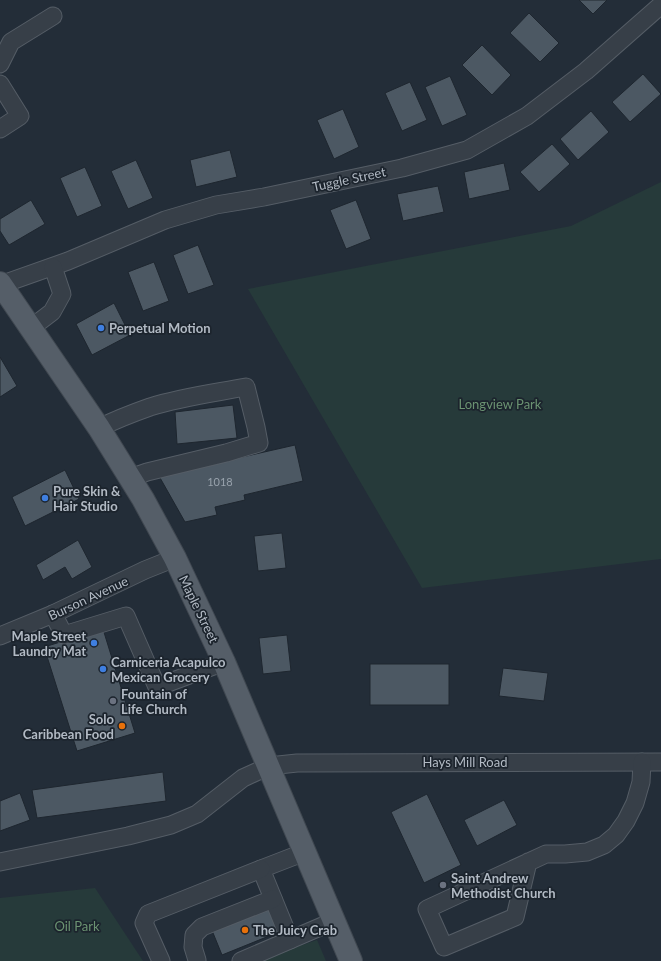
<svg xmlns="http://www.w3.org/2000/svg" width="661" height="961" viewBox="0 0 661 961" font-family="Lato,sans-serif">
<style>
.green{fill:#263a3a}
.building{fill:#4c5863;stroke:#1e262f}
.lines{fill:none;stroke-linecap:round;stroke-linejoin:round}
.minor-casing{stroke:#555d66;stroke-width:19}
.major-casing{stroke:#404851;stroke-width:24}
.minor{stroke:#373f48;stroke-width:17}
.major{stroke:#555e68;stroke-width:22}
.shop-dot{fill:#3f7fe0;stroke:#1c242d;stroke-width:1.5}
.worship-dot{fill:#6b7280;stroke:#1c242d;stroke-width:1.5}
.food-dot{fill:#e8710a;stroke:#1c242d;stroke-width:1.5}
.labels{text-anchor:middle;stroke-width:3.5;stroke-linejoin:round;paint-order:stroke}
.number-label{font-size:11px;fill:#98a2ac}
.street-label{font-size:13px;fill:#b2bac4;stroke:#1c242d}
.poi-label{font-size:13px;font-weight:bold;fill:#b2bac4;stroke:#1c242d;text-anchor:start}
.park-label{font-size:13px;fill:#6b9372;stroke:#1c242d}
</style>
<rect width="100%" height="100%" fill="#232d38"/>
<g class="green">
<polygon points="661,182 661,559 422,588 248,289 571,226"/>
<polygon points="95,888 143,961 0,961 0,898"/>
<polygon points="317,940 326,961 255,961"/>
</g>
<g class="building">
<polygon points="579,0 607,0 593,14"/>
<polygon points="529,13 559,43 540,62 510,33"/>
<polygon points="482,45 511,75 492,95 462,65"/>
<polygon points="643,74 661,94 630,122 612,102"/>
<polygon points="450,76 467,115 442,126 425,87"/>
<polygon points="410,82 427,120 402,131 385,93"/>
<polygon points="343,109 359,147 334,159 317,120"/>
<polygon points="591,111 609,132 578,160 560,139"/>
<polygon points="552,144 570,164 539,192 520,172"/>
<polygon points="230,150 237,177 196,187 190,160"/>
<polygon points="136,160 153,198 128,209 111,171"/>
<polygon points="504,163 510,190 469,199 464,172"/>
<polygon points="85,167 102,206 77,217 60,178"/>
<polygon points="438,186 444,212 403,221 397,194"/>
<polygon points="31,200 45,224 9,245 0,231 0,219"/>
<polygon points="356,200 371,239 346,249 330,210"/>
<polygon points="198,245 214,285 188,294 173,255"/>
<polygon points="154,262 169,301 143,311 128,272"/>
<polygon points="114,303 130,335 92,355 76,324"/>
<polygon points="0,357 17,386 0,397"/>
<polygon points="233,405 237,438 177,444 175,412"/>
<polygon points="295,445 303,481 244,495 245,500 215,507 217,515 185,522 159,476"/>
<polygon points="65,470 79,499 25,526 12,497"/>
<polygon points="282,533 286,568 258,571 254,536"/>
<polygon points="78,540 92,567 72,579 65,567 43,580 36,565"/>
<polygon points="103,629 135,733 77,751 44,647"/>
<polygon points="287,635 291,671 263,674 259,638"/>
<rect x="370" y="664" width="79" height="41"/>
<polygon points="503,668 548,673 544,701 499,696"/>
<polygon points="163,772 166,801 37,818 32,790"/>
<polygon points="20,793 30,820 0,831 0,801"/>
<polygon points="427,794 461,865 424,883 391,812"/>
<polygon points="504,800 517,825 477,846 464,820"/>
<polygon points="268,905 279,932 222,955 211,928"/>
</g>
<g class="lines">
<g class="minor-casing">
<g id="minor">
<polyline points="0,64 11,42 53,16"/>
<polyline points="0,84 20,116 0,129"/>
<polyline points="0,285 68,261 165,220 216,205 264,197 402,168 467,150 527,116 586,71 661,5"/>
<polyline points="31,328 52,312 62,294 53,267"/>
<path d="M99,428C115,420 133,413 150,407C181,397 214,393 246,387L256,427L259,443L226,453L147,472L130,478"/>
<polyline points="53,614 64,635 126,616 157,687 224,662"/>
<polyline points="0,636 53,614 145,570 175,558"/>
<polyline points="0,862 128,836 171,825 197,814 243,778 269,766 297,763 661,762"/>
<polyline points="528,862 515,917 444,947 427,909 546,854 565,854 587,852 604,845 616,835 626,821 635,803 641,782 642,762"/>
<polyline points="290,940 261,869 305,852"/>
<polyline points="197,960 193,947 194,935 202,927 273,899"/>
<polyline points="161,961 144,923 148,914 261,869"/>
<polyline points="241,961 334,921"/>
</g>
</g>
<g class="major-casing">
<polyline id="major" points="0,283 99,428 143,499 175,558 224,662 351,961"/>
</g>
<use href="#minor" class="minor"/>
<use href="#major" class="major"/>
</g>
<g class="shop-dot">
<circle cx="101" cy="328" r="4"/>
<circle cx="45" cy="498" r="4"/>
<circle cx="94" cy="643" r="4"/>
<circle cx="103" cy="669" r="4"/>
</g>
<g class="worship-dot">
<circle cx="113" cy="701" r="4"/>
<circle cx="443" cy="885" r="4"/>
</g>
<g class="food-dot">
<circle cx="122" cy="726" r="4"/>
<circle cx="245" cy="930" r="4"/>
</g>
<g class="labels">
<g class="number-label">
<text x="220" y="486">1018</text>
</g>
<g class="street-label">
<text transform="translate(349 179) rotate(-12)" y="5">Tuggle Street</text>
<text transform="translate(88 598) rotate(-25)" y="5">Burson Avenue</text>
<text transform="translate(199 609) rotate(64)" y="5">Maple Street</text>
<text x="465" y="767">Hays Mill Road</text>
</g>
<g class="poi-label">
<text x="109" y="333">Perpetual Motion</text>
<text x="53" y="496">Pure Skin &amp;<tspan x="53" dy="15">Hair Studio</tspan></text>
<text x="86" y="641" text-anchor="end">Maple Street<tspan x="86" dy="15">Laundry Mat</tspan></text>
<text x="111" y="667">Carniceria Acapulco<tspan x="111" dy="15">Mexican Grocery</tspan></text>
<text x="121" y="699">Fountain of<tspan x="121" dy="15">Life Church</tspan></text>
<text x="114" y="724" text-anchor="end">Solo<tspan x="114" dy="15">Caribbean Food</tspan></text>
<text x="451" y="883">Saint Andrew<tspan x="451" dy="15">Methodist Church</tspan></text>
<text x="253" y="935">The Juicy Crab</text>
</g>
<g class="park-label">
<text x="500" y="409">Longview Park</text>
<text x="77" y="931">Oil Park</text>
</g>
</g>
</svg>
